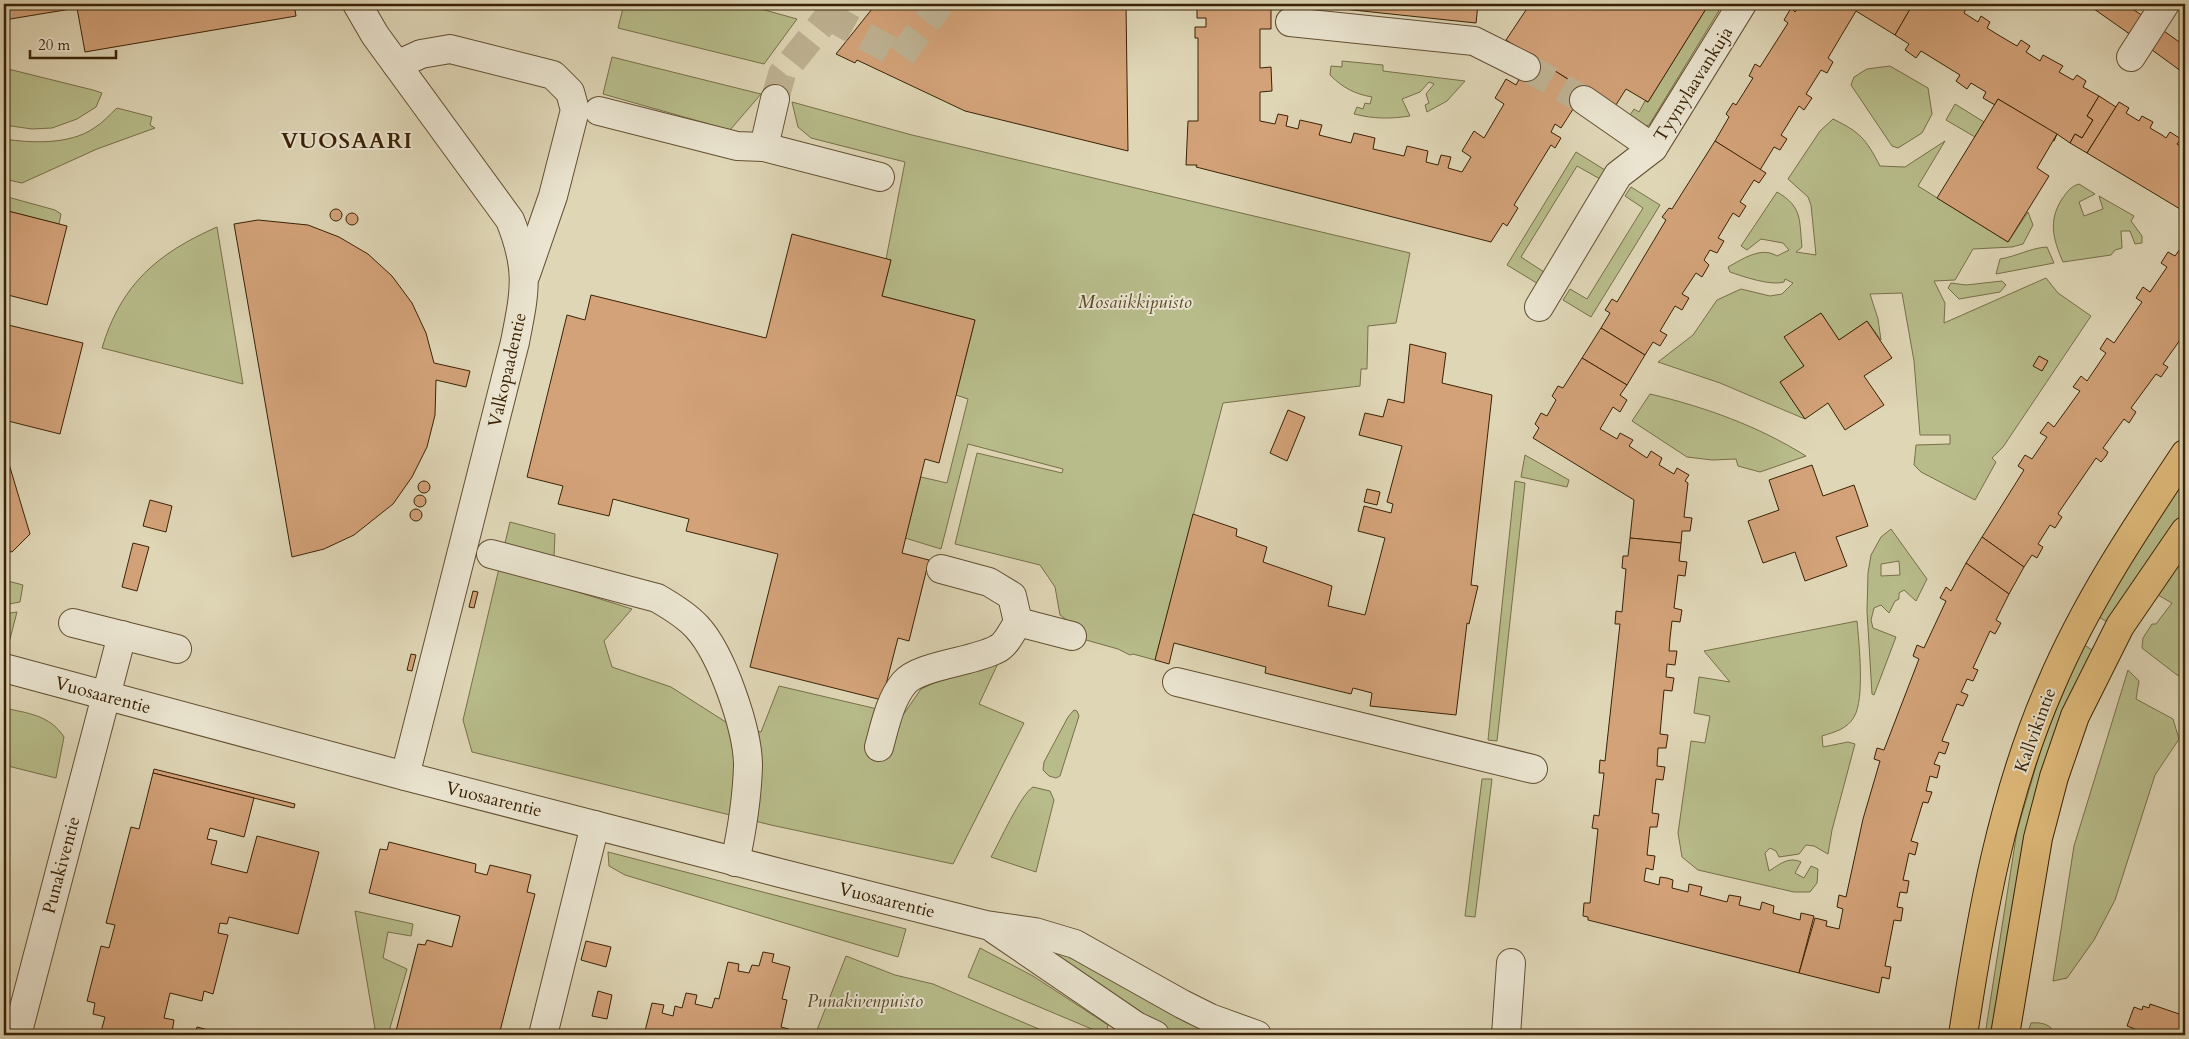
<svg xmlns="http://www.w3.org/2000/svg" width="2189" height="1039" viewBox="0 0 2189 1039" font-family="Cardo,serif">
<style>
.green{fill:#b7bc8a;stroke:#786f48;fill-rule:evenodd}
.building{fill:#d3a279;stroke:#3a2205}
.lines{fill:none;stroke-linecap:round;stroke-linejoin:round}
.minor-tunnel{stroke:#beb293;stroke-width:28;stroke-dasharray:28 14;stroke-linecap:butt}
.minor-casing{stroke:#634f31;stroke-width:30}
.major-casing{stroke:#3a2205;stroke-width:30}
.minor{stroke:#eae4d0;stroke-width:28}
.major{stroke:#e0bb7b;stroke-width:28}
.labels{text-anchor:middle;stroke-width:4;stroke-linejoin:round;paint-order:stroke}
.street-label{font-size:18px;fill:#3a2205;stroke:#eae4d0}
.park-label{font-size:18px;font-style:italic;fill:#594826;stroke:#eae4d0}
.district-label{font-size:22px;font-weight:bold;letter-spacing:1px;fill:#3a2205;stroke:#eae4d0}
</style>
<rect width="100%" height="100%" fill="#dfd6b6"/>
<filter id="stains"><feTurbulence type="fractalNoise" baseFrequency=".004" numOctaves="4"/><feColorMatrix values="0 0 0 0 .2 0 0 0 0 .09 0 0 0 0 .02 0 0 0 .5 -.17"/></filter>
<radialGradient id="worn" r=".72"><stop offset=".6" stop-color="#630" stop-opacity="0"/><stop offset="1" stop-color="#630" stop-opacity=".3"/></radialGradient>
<g class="green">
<polygon points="624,4 743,4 797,19 764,64 618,28"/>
<polygon points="1709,4 1723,4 1649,125 1646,126 1628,118 1634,109 1639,112 1645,101 1648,102"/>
<polygon points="612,57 761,94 730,130 603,94"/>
<path d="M1342,61L1383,65V71L1465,81L1447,101L1427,112L1425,105L1429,103L1426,94L1434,84L1429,82L1420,92L1402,99L1410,116C1390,119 1374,119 1354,114L1357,107L1363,109L1365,103L1370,104L1372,97C1355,94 1343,88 1330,75L1331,66L1342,67Z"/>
<polygon points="1890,66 1928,88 1932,114 1922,133 1898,148 1892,146 1851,85 1854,77 1867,69"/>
<polygon points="4,68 93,90 102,93 96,107 77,119 52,128 32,129 4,125"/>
<polygon points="792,102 912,135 1410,253 1396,323 1368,326 1367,369 1361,369 1360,386 1223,403 1155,660 1133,654 1130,655 1118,649 1072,636 1077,627 1060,615 1055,587 1040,565 955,544 977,453 1062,473 1063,469 968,444 941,549 905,538 921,477 947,483 968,399 956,395 975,320 882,296 891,260 886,259 905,162 811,138 798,127"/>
<polygon points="1955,104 1984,122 1975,137 1946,120"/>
<path d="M117,108L152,117L150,125L155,128L97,149L22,183L4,179V139C31,143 70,145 94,128C103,123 110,114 117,108Z"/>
<path d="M1833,119C1860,132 1866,139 1880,166L1905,167L1945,141L1918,186L2008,242L2028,212L2033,225L2023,244L2012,247L1973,249L1955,280L1934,281L1945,303L1944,323L2046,278L2058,293L2091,316L2003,447L1992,458L1996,462L1975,500L1921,472L1914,465L1916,445L1950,444V435H1920L1914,361L1902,293L1870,294L1878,319L1881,340L1867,321L1839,340L1821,313L1785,337L1804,366L1780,382L1805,419L1720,383L1658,362L1693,335L1717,300L1741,289L1770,296L1782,294L1793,283L1785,279L1784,282C1771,286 1744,277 1730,272L1728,267C1743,259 1761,246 1777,256L1789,250L1783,243L1761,239L1747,250L1741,246L1777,192C1803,207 1799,220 1802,247L1796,252L1816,255L1811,205L1808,197L1788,179L1820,131Z"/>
<polygon points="1576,152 1605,170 1600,179 1577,166 1521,257 1547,274 1540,285 1507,265"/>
<path d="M2079,184L2095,194L2079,202L2084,216L2103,209L2099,196L2134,216L2131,221L2142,236V243L2135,244L2130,231H2121L2122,248L2115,250L2111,255L2063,262C2053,239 2048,221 2062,199C2068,191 2070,187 2079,184Z"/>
<polygon points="1631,187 1660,205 1591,317 1563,300 1570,289 1587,299 1643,208 1625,196"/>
<polygon points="4,196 55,210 61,214 59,224 4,210"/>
<path d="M217,227L243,384L102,348C121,284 158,253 217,227Z"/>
<path d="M2047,247L2054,263L1996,274L2000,259C2018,256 2030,248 2047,247Z"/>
<polygon points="2002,281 2006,285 2000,292 1959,299 1948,288 1951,283 1966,285"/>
<path d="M1650,394C1705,407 1758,426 1806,456L1760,472L1738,466L1736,459L1712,460L1687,457L1632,421Z"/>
<polygon points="1525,455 1569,480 1567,487 1521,477"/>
<polygon points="2185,480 2185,511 2134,584 2111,624 2097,616 2143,539"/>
<polygon points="1515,481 1525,483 1497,741 1488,740"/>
<polygon points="510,522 555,534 554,557 546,582 632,609 604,641 612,667 671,687 732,726 761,732 779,686 903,715 921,689 960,670 1000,659 979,704 1024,723 953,864 771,825 472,752 463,720"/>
<path d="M1891,529L1927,579L1916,601L1904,590L1899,593V599L1895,601L1889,613L1881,605L1874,608L1871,620L1873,628L1896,637L1874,695L1872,694L1867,611L1868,573L1871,555L1881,537ZM1899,561L1900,575L1881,576V564Z"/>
<polygon points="2185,552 2185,677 2177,675 2142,648 2143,638 2152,624 2156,624 2172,603 2158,595"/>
<polygon points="4,580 23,585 20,602 4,605"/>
<polygon points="17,612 10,639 4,637 4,614"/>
<path d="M1857,621C1859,643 1865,699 1854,717C1847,729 1835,732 1822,736L1823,747L1848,742L1855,744L1832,830L1828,854L1814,846L1806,845L1799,854L1779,857L1776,851L1770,848L1765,853L1769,871C1779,865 1788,856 1801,862L1795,873L1804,878L1811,866L1818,869L1817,883L1810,892H1794L1698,870L1682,857L1678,833L1691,741L1705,743L1710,716L1694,713L1699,677L1730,682L1704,651Z"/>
<polygon points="2083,644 2095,652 1994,1035 1985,1035 2017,831 2044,739"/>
<polygon points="2128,670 2139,681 2136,699 2173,719 2179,739 2155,775 2115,900 2094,940 2067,978 2053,981 2074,846"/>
<path d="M4,708C27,713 50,715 64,737L56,778L4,765Z"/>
<polygon points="1074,710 1077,711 1079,716 1060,776 1056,778 1049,776 1043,770 1044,762 1068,717"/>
<polygon points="1482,779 1492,779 1475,917 1465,916"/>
<path d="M1033,787L1050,791L1054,800L1036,872L991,857C999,843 1021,794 1033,787Z"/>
<polygon points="608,852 906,929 898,957 625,875 609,866"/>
<polygon points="355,911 413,924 411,936 388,932 383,958 407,969 388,1035 376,1035"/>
<polygon points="980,948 1033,976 1108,1025 1106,1035 968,977"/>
<polygon points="1061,948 1224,1035 1177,1035 1144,1019 1057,956 1057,952"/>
<polygon points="846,956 895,975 933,984 1053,1035 815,1035"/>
<path d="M2031,1023C2041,1022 2052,1024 2055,1035H2027Z"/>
</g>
<g class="building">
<polygon points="4,4 294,4 296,16 85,52 77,8 4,20"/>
<polygon points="876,4 1126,4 1128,151 965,111 857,60 855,63 836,54"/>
<polygon points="1197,4 1271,5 1271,29 1260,29 1260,68 1271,67 1272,91 1260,92 1260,121 1275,124 1278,114 1288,116 1286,126 1298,129 1300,120 1322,125 1319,135 1351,143 1354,133 1375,138 1373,149 1404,156 1407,146 1428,151 1426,162 1438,165 1441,155 1451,157 1448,168 1462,172 1471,157 1462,151 1474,131 1484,138 1504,104 1495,98 1506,79 1516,85 1532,56 1588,92 1575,106 1561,128 1555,124 1551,132 1561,138 1555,148 1551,145 1514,205 1518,208 1507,226 1503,223 1491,242 1196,167 1197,165 1186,165 1188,121 1198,121 1198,38 1195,38 1195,27 1206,27 1206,18 1197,18"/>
<polygon points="1296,4 1478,4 1476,23"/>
<polygon points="1530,4 1709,4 1648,102 1626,89 1614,108 1506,40"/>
<polygon points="1800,4 1913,4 1895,35 1856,11 1828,58 1833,62 1827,73 1821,70 1806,94 1812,98 1804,110 1799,106 1781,135 1787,139 1780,150 1774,147 1760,170 1715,141 1729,117 1726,114 1733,103 1736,105 1753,78 1749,76 1755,64 1760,67 1788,23 1784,20 1791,8 1795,12"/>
<polygon points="1913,4 1961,4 1967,7 1964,13 1978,22 1981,16 1990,22 1987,28 2000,36 2017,46 2021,40 2030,46 2026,52 2040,61 2043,55 2063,66 2059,72 2073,80 2077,75 2086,81 2083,87 2099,96 2087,116 2093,120 2082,138 2075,134 2070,143 2057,134 2054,141 2043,135 2046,128 1998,99 1995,105 1983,98 1986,92 1971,83 1967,89 1956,81 1960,75 1921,51 1916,58 1905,50 1909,44 1895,35"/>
<polygon points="2087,4 2125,4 2143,16 2131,35"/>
<polygon points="2161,29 2185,46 2185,74 2148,47"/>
<polygon points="2099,96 2116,107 2087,153 2070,143 2075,134 2082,138 2093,120 2087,116"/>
<polygon points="1998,99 2057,134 2037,168 2049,176 2008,242 1937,198"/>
<polygon points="2119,102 2129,108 2126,113 2139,121 2142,116 2153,122 2150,128 2162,135 2166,138 2170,132 2181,139 2177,144 2185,149 2185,212 2087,153"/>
<polygon points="1715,141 1766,173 1759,183 1754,180 1740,202 1746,206 1739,217 1733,213 1718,238 1724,241 1717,253 1710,250 1704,260 1709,265 1702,277 1696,273 1682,294 1689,298 1682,310 1675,306 1660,331 1667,335 1660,346 1653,342 1645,355 1601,328 1610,313 1605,310 1612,299 1617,302 1666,220 1662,217 1669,208 1672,209"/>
<circle cx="336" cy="215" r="6"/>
<polygon points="4,210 67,226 47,305 4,294"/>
<circle cx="352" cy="219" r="6"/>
<polygon points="258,220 308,225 339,237 368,254 392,276 412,303 426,333 434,363 470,371 466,387 436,380 435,415 427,447 412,477 393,504 354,535 324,549 292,557 234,224"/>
<polygon points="792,234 891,260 882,296 975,320 939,463 925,459 902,553 929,560 909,641 898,638 882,700 750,667 778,554 686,531 689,519 613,499 609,516 558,504 563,486 527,477 567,315 585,320 591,295 766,338"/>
<polygon points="2185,242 2185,333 2163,364 2168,367 2161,377 2156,374 2131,408 2136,412 2129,423 2124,419 2103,448 2108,452 2106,456 2101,462 2096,458 2059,512 2058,514 2062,517 2055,528 2050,525 2038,544 2043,547 2037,558 2032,555 2024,567 1982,537 2024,470 2018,466 2025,455 2032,459 2047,437 2040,433 2048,422 2054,427 2080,391 2073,387 2081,376 2087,381 2106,353 2100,349 2107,338 2114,343 2142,302 2136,298 2143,287 2150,292 2167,267 2161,263 2168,252 2175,256"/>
<polygon points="1821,313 1839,340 1867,321 1892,358 1864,376 1884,405 1845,430 1828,403 1805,419 1780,382 1804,366 1784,337"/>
<polygon points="4,324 83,343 60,434 4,420"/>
<polygon points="1601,328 1645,355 1627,385 1582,358"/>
<polygon points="1410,344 1446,353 1442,383 1492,395 1471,585 1478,586 1469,624 1467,623 1456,715 1370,706 1372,693 1353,688 1351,694 1265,673 1266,667 1174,643 1169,664 1155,660 1193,514 1237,529 1236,536 1267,547 1263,562 1332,586 1328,606 1365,615 1385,538 1358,531 1364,506 1391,513 1393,504 1387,502 1402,446 1359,435 1365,413 1383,417 1388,399 1404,403"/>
<polygon points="2039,356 2048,361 2042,371 2033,366"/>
<polygon points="1582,358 1627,385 1620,395 1627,400 1620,412 1613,407 1600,429 1617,439 1620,433 1633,440 1629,446 1647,458 1651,451 1662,458 1659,465 1674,474 1677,468 1689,475 1685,481 1688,483 1684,517 1692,518 1690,531 1682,531 1681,543 1630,538 1634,500 1533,438 1539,428 1535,424 1541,413 1547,416 1556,400 1552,396 1558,386 1563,388"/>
<polygon points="1288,410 1305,417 1287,461 1270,453"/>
<polygon points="4,463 9,464 30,534 12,552 4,550"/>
<polygon points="1812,465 1823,496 1854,485 1868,526 1836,537 1847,566 1805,581 1795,552 1763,563 1748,521 1779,510 1769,480"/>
<circle cx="424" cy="487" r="6"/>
<polygon points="1367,489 1380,492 1377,505 1364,502"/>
<circle cx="420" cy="501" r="6"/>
<polygon points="150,500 172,506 166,532 143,526"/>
<circle cx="416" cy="515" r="6"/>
<polygon points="1982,537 2024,567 2009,594 1966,563"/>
<polygon points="1630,538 1681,543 1679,561 1687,562 1685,576 1678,575 1674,608 1682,610 1680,622 1672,621 1670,638 1669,651 1677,651 1675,665 1667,664 1666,677 1674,678 1672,691 1664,690 1660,734 1668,735 1666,748 1658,748 1657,766 1665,767 1663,780 1656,779 1652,813 1659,814 1657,827 1650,827 1647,855 1655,856 1653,870 1646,868 1644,881 1659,885 1660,877 1667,878 1673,880 1672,888 1688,892 1689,884 1702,887 1700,895 1727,902 1729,895 1741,897 1739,905 1760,910 1762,902 1774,906 1773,913 1800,920 1801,913 1814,916 1799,973 1588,920 1588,917 1583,916 1584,903 1590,903 1598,829 1592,828 1594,815 1599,816 1604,773 1599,773 1600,760 1605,761 1620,624 1615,624 1616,611 1622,612 1626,569 1622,568 1623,556 1628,556"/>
<polygon points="133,543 149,547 137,591 122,587"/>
<polygon points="1966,563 2009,594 1996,620 2001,623 1995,634 1990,631 1973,668 1978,670 1973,681 1967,679 1962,690 1961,692 1968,695 1963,706 1957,704 1943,738 1942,741 1949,743 1945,754 1939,752 1934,764 1940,766 1937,778 1930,776 1926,791 1932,792 1928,803 1923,802 1911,841 1918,843 1915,855 1909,853 1903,880 1909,881 1907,893 1900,892 1897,907 1903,908 1901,921 1894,920 1885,966 1891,967 1889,979 1882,977 1879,993 1799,973 1815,918 1827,921 1826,926 1839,929 1843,909 1837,907 1839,895 1846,897 1863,819 1880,761 1874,759 1877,748 1884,750 1919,659 1913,656 1917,645 1924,648 1946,601 1940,598 1946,587 1951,591"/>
<polygon points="473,591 478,592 474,608 469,607"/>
<polygon points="411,654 416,655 412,671 407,670"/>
<polygon points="154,769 295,804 294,808 153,773"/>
<polygon points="153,773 254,798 244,837 210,828 207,839 217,841 211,864 247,873 257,836 319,852 298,934 229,917 227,924 220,923 218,933 228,935 213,994 204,991 202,1001 170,993 164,1018 174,1020 172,1032 186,1035 100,1035 105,1017 93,1014 95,1003 87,1001 101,946 109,948 115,925 106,923 131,827 139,829"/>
<polygon points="389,842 476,864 475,872 487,875 490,865 531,875 527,892 535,894 499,1035 395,1035 418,944 425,945 427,940 452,947 460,916 369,893 380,849 387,850"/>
<polygon points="586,941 611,947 606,967 581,960"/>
<polygon points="763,952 774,954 772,962 790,967 782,999 787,1000 781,1027 789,1029 787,1035 763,1035 752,1032 752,1035 644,1035 652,1003 664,1005 662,1013 673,1016 675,1006 682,1008 686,993 697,995 695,1004 712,1008 715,998 719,999 728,962 739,964 738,971 749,973 752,965 759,966"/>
<polygon points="598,991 612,995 607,1019 592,1016"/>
<polygon points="2150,1004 2185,1016 2185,1035 2133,1035 2135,1029 2127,1026 2134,1007 2142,1010 2143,1006 2149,1008"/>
<polygon points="197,1027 228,1035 195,1035"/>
</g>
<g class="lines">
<g class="minor-tunnel">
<polyline points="4,5 11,4"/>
<polyline points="828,16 901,56 940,4"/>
<polyline points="1526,67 1584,100"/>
<polyline points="775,99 782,74 838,4"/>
</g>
<g class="minor-casing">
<g id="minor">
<path d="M357,4L375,35L510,220C530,270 525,291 515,342L405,776"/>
<polyline points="1290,22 1474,41 1526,67"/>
<polyline points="2131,57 2165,4"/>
<polyline points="397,65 421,54 450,49 553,75 570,92 575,110 553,196 526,274"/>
<polyline points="1584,100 1653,148"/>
<polyline points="599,111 737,146 764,147 880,177"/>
<polyline points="764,147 775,99"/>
<polyline points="1539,307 1618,175 1653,148 1742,4"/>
<path d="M491,554L657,598C671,606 686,615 697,627C722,654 748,730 748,766C747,799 742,830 735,862"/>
<polyline points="1018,622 1072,636"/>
<polyline points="73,623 177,649"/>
<polyline points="4,668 405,776 780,873 986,925 1035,932 1075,944 1182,1004 1210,1018 1257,1035"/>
<polyline points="1177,682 1533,769"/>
<path d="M879,747C885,725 890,700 904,683C919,665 974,662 997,649C1006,645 1013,630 1018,622L1012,596L989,582L941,569"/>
<polyline points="994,929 1136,1026 1155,1035"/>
<polyline points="17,1035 122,635"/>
<polyline points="543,1035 595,825"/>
<polyline points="1506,1035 1511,963"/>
</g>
</g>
<g class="major-casing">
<g id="major">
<path d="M1963,1035C1981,917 2002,797 2050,687C2085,604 2135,529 2185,454"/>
<polyline points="2005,1035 2038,838 2054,777 2075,716 2120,626 2185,531"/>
</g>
</g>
<use href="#minor" class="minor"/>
<use href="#major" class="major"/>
</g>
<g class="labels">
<g class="street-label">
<text transform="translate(1693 84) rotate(-58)" y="6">Tyynylaavankuja</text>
<text transform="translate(507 370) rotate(-77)" y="6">Valkopaadentie</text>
<text transform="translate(103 695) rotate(15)" y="6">Vuosaarentie</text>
<text transform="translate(2035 730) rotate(-70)" y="6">Kallvikintie</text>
<text transform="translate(494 799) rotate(14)" y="6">Vuosaarentie</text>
<text transform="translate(61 865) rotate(-75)" y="6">Punakiventie</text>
<text transform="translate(887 900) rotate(14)" y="6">Vuosaarentie</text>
</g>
<g class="park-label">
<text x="1135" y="308">Mosaiikkipuisto</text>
<text x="865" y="1007">Punakivenpuisto</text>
</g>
<g class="district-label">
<text x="347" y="148">VUOSAARI</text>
</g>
</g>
<rect width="2189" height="1039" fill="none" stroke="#dfd6b6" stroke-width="20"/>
<rect x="5" y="5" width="2179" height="1029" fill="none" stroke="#3a2205" stroke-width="2.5"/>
<rect x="10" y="10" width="2169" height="1019" fill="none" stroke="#3a2205"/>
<path d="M30 50v8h86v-8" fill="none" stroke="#3a2205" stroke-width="2.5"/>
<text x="38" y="50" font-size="15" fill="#3a2205" stroke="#eae4d0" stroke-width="4" paint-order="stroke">20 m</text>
<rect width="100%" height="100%" filter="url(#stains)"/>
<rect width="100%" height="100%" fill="url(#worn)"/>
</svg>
